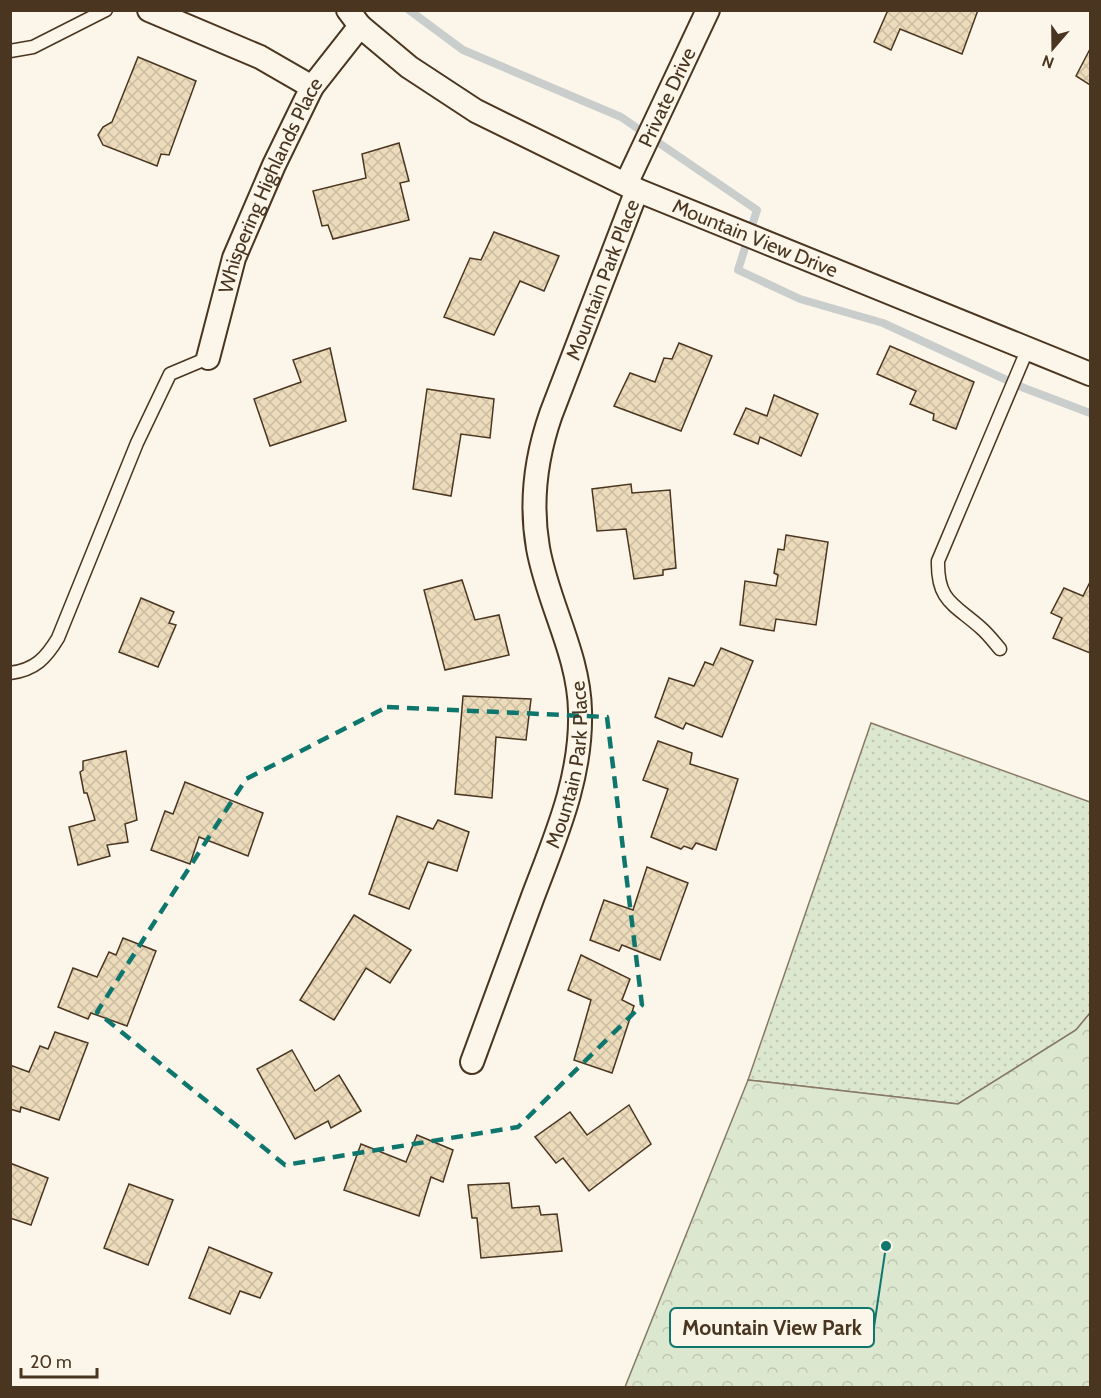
<svg xmlns="http://www.w3.org/2000/svg" width="1101" height="1398" viewBox="0 0 1101 1398" font-family="Cabin,sans-serif">
<style>
.grass{fill:url(#grass-dots);stroke:#887966;stroke-width:1.5}
.park{fill:url(#park-crowns);stroke:#887966;stroke-width:1.5}
.lines{fill:none;stroke-linecap:round;stroke-linejoin:round}
.stream{stroke:#c9cecd;stroke-width:8}
.building{fill:url(#building-cross-hatch);stroke:#4a3520;stroke-width:1.5}
.service-casing{stroke:#4a3520;stroke-width:15}
.minor-casing{stroke:#4a3520;stroke-width:26}
.service{stroke:#fbf6e9;stroke-width:12}
.minor{stroke:#fbf6e9;stroke-width:22}
.marked{fill:none;stroke:#0f766e;stroke-width:4.5;stroke-dasharray:12 8;stroke-linejoin:round}
.labels{text-anchor:middle;stroke-width:4.5;stroke-linejoin:round;paint-order:stroke}
.street-label{font-size:20px;fill:#4a3520;stroke:#fbf6e9}
.leader{fill:none;stroke:#0f766e;stroke-width:2}
.callout-dot{fill:#0f766e;stroke:#fbf6e9;stroke-width:2}
.callout{fill:#fbf6e9;stroke:#0f766e;stroke-width:2}
.callout-label{font-size:21px;text-anchor:middle;font-weight:bold;fill:#4a3520}
</style>
<defs>
<pattern id="grass-dots" width="8" height="8" patternUnits="userSpaceOnUse" patternTransform="scale(1.5)"><rect width="8" height="8" fill="#dce7d0"/><path d="M2 2h.1M6 6h.1" fill="none" stroke="#bec7b2" stroke-width="1.8" stroke-linecap="round"/></pattern>
<pattern id="park-crowns" width="20" height="18" patternUnits="userSpaceOnUse" patternTransform="scale(1.5)"><rect width="20" height="18" fill="#dce7d0"/><path d="M2 6a3 3 0 1 1 6 0M12 15a3 3 0 1 1 6 0" fill="none" stroke="#bec7b2"/></pattern>
<pattern id="building-cross-hatch" width="8" height="8" patternUnits="userSpaceOnUse" patternTransform="scale(1.5)"><rect width="8" height="8" fill="#ecdcbc"/><path d="M0 0l8 8M0 8l8-8" fill="none" stroke="#ccbda1"/></pattern>
</defs>
<rect width="100%" height="100%" fill="#fbf6e9"/>
<polygon class="grass" points="871,723 1090,802 1090,1013 1076,1030 958,1104 748,1080"/>
<polygon class="park" points="1090,1013 1090,1387 625,1387 748,1080 958,1104 1076,1030"/>
<g class="lines">
<polyline class="stream" points="409,10 463,50 621,117 757,210 738,270 800,299 883,323 1024,388 1090,413"/>
</g>
<g class="building">
<polygon points="888,10 978,10 962,54 900,29 891,50 874,42"/>
<polygon points="1090,49 1090,85 1076,76"/>
<polygon points="138,57 196,81 169,155 161,154 157,166 103,145 98,135 103,127 112,122"/>
<polygon points="399,143 409,181 400,183 409,220 333,239 328,225 322,226 313,191 366,178 362,154"/>
<polygon points="494,232 559,256 544,291 520,281 494,335 444,317 470,258 481,260"/>
<polygon points="679,343 712,356 681,431 614,406 630,373 655,382 664,358 672,359"/>
<polygon points="890,346 974,382 956,429 933,420 934,414 910,404 916,391 877,374"/>
<polygon points="330,348 346,421 270,446 254,399 301,382 293,360"/>
<polygon points="427,389 494,399 490,438 461,434 451,496 413,489"/>
<polygon points="774,395 818,414 801,456 760,437 758,444 734,434 746,408 767,416"/>
<polygon points="631,484 632,493 670,490 676,568 663,570 663,575 634,579 626,529 597,531 592,489"/>
<polygon points="786,535 828,542 816,625 776,619 774,631 740,625 745,581 776,586 778,575 774,573 778,549 784,550"/>
<polygon points="462,580 475,620 499,615 509,655 445,670 424,590"/>
<polygon points="1090,582 1090,653 1053,638 1062,618 1051,613 1064,588 1083,596"/>
<polygon points="141,598 174,612 169,623 176,625 158,667 119,652"/>
<polygon points="721,648 753,661 722,737 686,723 683,729 655,717 669,678 694,686 705,662 713,665"/>
<polygon points="463,696 531,699 526,740 496,737 492,798 455,794"/>
<polygon points="658,741 692,753 690,764 738,779 716,850 696,843 692,849 684,846 681,849 651,837 668,789 643,780"/>
<polygon points="126,751 137,820 125,824 128,842 107,845 110,856 78,865 69,827 95,820 87,793 84,793 80,772 83,770 83,761"/>
<polygon points="185,782 263,813 248,856 199,837 190,864 151,850 165,811 173,814"/>
<polygon points="397,816 433,829 438,820 469,832 457,871 428,862 409,909 369,894"/>
<polygon points="647,867 688,883 660,960 622,945 619,951 590,940 604,900 633,910"/>
<polygon points="354,915 411,950 390,983 366,968 334,1020 300,1000"/>
<polygon points="123,938 156,951 127,1026 91,1013 88,1019 58,1007 73,968 97,977 109,952 116,955"/>
<polygon points="581,955 630,979 622,1000 634,1006 612,1073 574,1060 591,1000 568,990"/>
<polygon points="55,1032 88,1043 59,1120 21,1107 20,1112 10,1109 10,1065 29,1072 40,1046 48,1049"/>
<polygon points="292,1050 315,1091 339,1075 361,1111 331,1128 328,1121 295,1139 257,1069"/>
<polygon points="629,1105 651,1144 589,1191 563,1158 556,1163 535,1137 570,1112 587,1135"/>
<polygon points="417,1135 453,1150 443,1182 431,1177 419,1216 344,1190 361,1144 406,1162"/>
<polygon points="10,1163 48,1178 31,1225 10,1218"/>
<polygon points="509,1183 512,1208 539,1206 541,1215 557,1214 562,1251 481,1258 477,1218 472,1218 468,1185"/>
<polygon points="129,1184 173,1200 148,1265 104,1248"/>
<polygon points="209,1247 272,1273 260,1298 240,1291 230,1314 189,1298"/>
</g>
<g class="lines">
<g class="service-casing">
<g id="service">
<polyline points="10,51 33,47 106,10"/>
<path d="M1000,649C994,642 988,634 981,628C954,604 937,601 938,561L1028,348"/>
<path d="M10,673C35,670 46,658 58,638L137,443L170,374L208,358"/>
</g>
</g>
<g class="minor-casing">
<g id="minor">
<polyline points="149,10 260,57 312,87"/>
<path id="s1" d="M348,10L360,26L409,67L476,111L637,190L1090,374"/>
<path id="s2" d="M626,184L708,10"/>
<path id="s3" d="M208,358L234,258L274,165L312,87L360,26"/>
<path id="s4" d="M472,1062C492,1008 512,953 532,899C555,838 582,778 580,711C579,654 548,604 538,548C530,502 536,457 551,414L637,190"/>
</g>
</g>
<use href="#service" class="service"/>
<use href="#minor" class="minor"/>
</g>
<path class="marked" d="M387,707L607,717L642,1005L518,1127L285,1165L97,1012L246,779Z"/>
<g class="labels">
<g class="street-label">
<text dy="7" stroke="none"><textPath href="#s2" startOffset="96">Private Drive</textPath></text>
<text dy="7" stroke="none"><textPath href="#s3" startOffset="184">Whispering Highlands Place</textPath></text>
<text dy="7" stroke="none"><textPath href="#s1" startOffset="471">Mountain View Drive</textPath></text>
<text dy="7" stroke="none"><textPath href="#s4" startOffset="818">Mountain Park Place</textPath></text>
<text dy="7" stroke="none"><textPath href="#s4" startOffset="314">Mountain Park Place</textPath></text>
</g>
</g>
<path class="leader" d="M886 1246L874 1327"/>
<circle class="callout-dot" cx="886" cy="1246" r="6"/>
<rect class="callout" x="670" y="1308" width="204" height="39" rx="6"/>
<g class="callout-label">
<text x="772" y="1335">Mountain View Park</text>
</g>
<rect width="1101" height="1398" fill="none" stroke="#4a3520" stroke-width="24"/>
<g transform="translate(1053 48) rotate(200)" stroke="#fbf6e9" stroke-width="4.5" paint-order="stroke">
<path d="M0-4.5L10 22L0 15L-10 22Z" fill="#4a3520"/>
<text y="-9" font-size="16" font-weight="bold" text-anchor="middle" fill="#4a3520">N</text>
</g>
<path d="M21 1368v9h76v-9" fill="none" stroke="#4a3520" stroke-width="3"/>
<text x="30" y="1368" font-size="18" fill="#4a3520" stroke="#fbf6e9" stroke-width="4.5" paint-order="stroke">20 m</text>
</svg>
